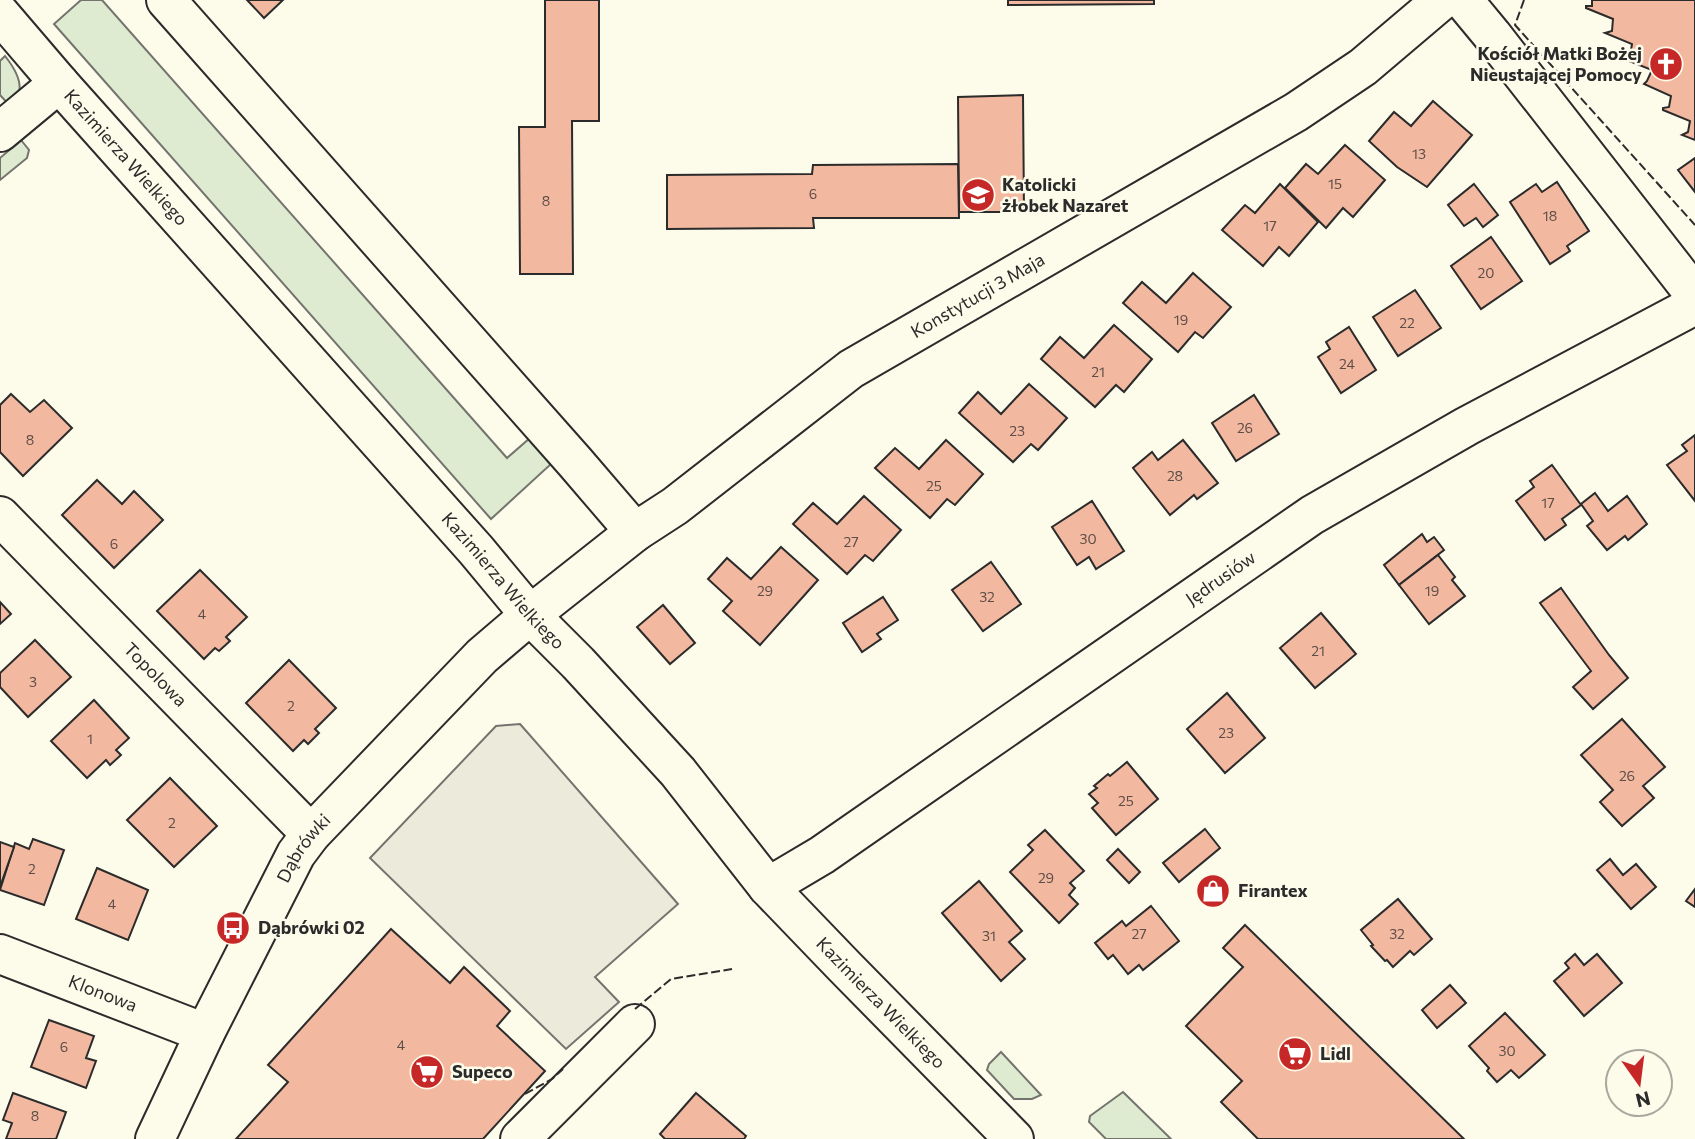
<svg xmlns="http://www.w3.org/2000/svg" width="1695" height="1139" viewBox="0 0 1695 1139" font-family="Commissioner,sans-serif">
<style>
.green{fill:#deebd1;stroke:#74746e;stroke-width:2}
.parking{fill:#eceadb;stroke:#74746e;stroke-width:2}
.building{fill:#f2b8a0;stroke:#2b2b2b;stroke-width:2}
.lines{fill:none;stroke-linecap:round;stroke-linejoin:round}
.minor-casing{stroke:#2b2b2b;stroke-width:42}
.minor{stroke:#fdfbea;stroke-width:38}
.fence{stroke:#2b2b2b;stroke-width:2;stroke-dasharray:9 3.5;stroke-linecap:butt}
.labels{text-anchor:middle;stroke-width:5;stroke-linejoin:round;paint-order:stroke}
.number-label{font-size:14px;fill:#5d4e48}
.poi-label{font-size:18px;font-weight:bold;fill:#2b2b2b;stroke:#fdfbea;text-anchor:start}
.street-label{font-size:18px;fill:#2b2b2b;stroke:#fdfbea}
</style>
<rect width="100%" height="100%" fill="#fdfbea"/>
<g class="green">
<polygon points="81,0 102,0 507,458 530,438 551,464 491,519 54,24"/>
<path d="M5,56C13,66 24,82 18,96C16,100 13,103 10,106L0,95V61Z"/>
<polygon points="21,140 29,150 27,158 0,180 0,158"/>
<polygon points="1001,1052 1041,1095 1032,1099 1014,1099 987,1070 989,1064"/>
<polygon points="1123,1092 1171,1139 1106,1139 1089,1122 1090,1116"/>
</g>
<polygon class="parking" points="520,724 678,904 595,977 619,1002 566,1049 370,858 496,726"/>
<g class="building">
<polygon points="247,0 283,0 264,18"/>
<polygon points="545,0 599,0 599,121 572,121 573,274 520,274 519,127 545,127"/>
<polygon points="1008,0 1154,0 1154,4 1008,5"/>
<polygon points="1592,0 1695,0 1695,140 1682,135 1688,132 1690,121 1663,110 1663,108 1669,107 1671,96 1644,84 1647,81 1652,70 1624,59 1625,57 1630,56 1632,44 1605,33 1612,31 1613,19 1586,8 1586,6 1592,6"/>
<polygon points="1023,95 1024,212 959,212 958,97"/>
<polygon points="1433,101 1472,135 1427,187 1397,167 1369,141 1394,112 1411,126"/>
<polygon points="1345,145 1385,180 1353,217 1343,208 1326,228 1285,188 1306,164 1318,174"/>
<polygon points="1695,158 1695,192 1678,170"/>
<polygon points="958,164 959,218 813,218 814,228 667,229 667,175 812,174 813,165"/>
<polygon points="1557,182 1589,231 1567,246 1570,251 1550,264 1510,202 1536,184 1542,192"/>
<polygon points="1280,184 1318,222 1289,256 1279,247 1263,266 1222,230 1245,205 1255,213"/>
<polygon points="1474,184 1498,215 1483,227 1476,218 1464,226 1448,205"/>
<polygon points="1491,237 1522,281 1481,309 1451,266"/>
<polygon points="1193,273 1231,307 1203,338 1195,332 1178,352 1123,303 1142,282 1166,303"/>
<polygon points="1415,290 1441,328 1398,356 1373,317"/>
<polygon points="1114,325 1152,359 1124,392 1116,385 1095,407 1041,359 1060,337 1084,358"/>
<polygon points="1349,327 1376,370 1341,393 1318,357 1330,349 1326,342"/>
<polygon points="1029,384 1067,418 1038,450 1031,444 1013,462 959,413 978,392 1001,414"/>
<polygon points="11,394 30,412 44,400 72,428 23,476 0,452 0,405"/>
<polygon points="1254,395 1279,434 1236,461 1212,423"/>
<polygon points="1695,435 1695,501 1667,465 1687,451 1682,445"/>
<polygon points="946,440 983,474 955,505 947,499 930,518 875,468 895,448 919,469"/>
<polygon points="1183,440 1218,483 1197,499 1194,495 1170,515 1133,468 1152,452 1158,460"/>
<polygon points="1552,465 1581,505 1562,519 1566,525 1545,540 1516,501 1534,487 1530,481"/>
<polygon points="97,480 122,504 134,491 163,520 114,568 62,515"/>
<polygon points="1595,493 1608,511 1627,496 1647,524 1628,540 1625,536 1607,550 1587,526 1593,521 1581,504"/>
<polygon points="864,496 901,530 873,561 865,555 847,574 793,524 813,503 837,524"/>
<polygon points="1092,501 1124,551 1096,569 1089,557 1077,565 1052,527"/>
<polygon points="1422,534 1427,542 1434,537 1444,550 1399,585 1384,565"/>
<polygon points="781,547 818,580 760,645 723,611 732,601 708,579 727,558 751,579"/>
<polygon points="1438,555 1455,577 1452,580 1465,596 1429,624 1399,585"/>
<polygon points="991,562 1021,604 983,631 952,590"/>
<polygon points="200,570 247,617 226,637 230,641 219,651 215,648 204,659 157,611"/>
<polygon points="1561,588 1609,655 1628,678 1593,709 1573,687 1591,671 1540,603"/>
<polygon points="883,597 898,620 877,634 881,639 862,652 843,623"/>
<polygon points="0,602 11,614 0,624"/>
<polygon points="663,605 695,643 670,664 637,627"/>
<polygon points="1321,613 1356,654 1315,688 1280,648"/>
<polygon points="35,640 71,677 28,717 0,687 0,673"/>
<polygon points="289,660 336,708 315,729 319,733 308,744 304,740 293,751 246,703"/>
<polygon points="1227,693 1265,738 1225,773 1187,729"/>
<polygon points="94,700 129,738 116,750 121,755 110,765 106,760 87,778 51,741"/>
<polygon points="1622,719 1665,767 1643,786 1654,798 1622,826 1600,802 1613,790 1581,755"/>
<polygon points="1127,762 1158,799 1116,835 1092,808 1098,803 1089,794 1097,788 1094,786 1108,774 1110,776"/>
<polygon points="170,778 217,826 174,867 127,820"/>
<polygon points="1205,829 1220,848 1179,882 1163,863"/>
<polygon points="1045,830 1084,871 1070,883 1075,888 1069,895 1078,904 1059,923 1010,872 1033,850 1028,845"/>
<polygon points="33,839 64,850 44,905 0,890 15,843 29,849"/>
<polygon points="0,842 14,847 0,887"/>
<polygon points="1118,849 1140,872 1129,883 1107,860"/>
<polygon points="1610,859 1623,875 1636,864 1656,887 1631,909 1597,870"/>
<polygon points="97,868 148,890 128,940 76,919"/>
<polygon points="979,881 1022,931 1009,942 1025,959 1001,981 942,913"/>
<polygon points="1695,889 1695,907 1686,901"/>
<polygon points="1398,899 1432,939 1414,955 1410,951 1393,967 1387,960 1385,961 1371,946 1373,945 1361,930"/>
<polygon points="1151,906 1179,941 1143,970 1139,965 1128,974 1113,955 1108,959 1095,943 1122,921 1126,926"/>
<polygon points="1245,925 1464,1139 1258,1139 1221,1102 1242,1081 1186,1026 1243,967 1223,948"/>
<polygon points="391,929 450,983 464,967 510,1011 497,1026 545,1071 483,1139 236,1139 288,1082 268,1065"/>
<polygon points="1575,954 1584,965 1597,954 1622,983 1584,1016 1554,981 1569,968 1565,963"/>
<polygon points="1450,985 1466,1003 1437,1028 1422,1010"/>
<polygon points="1505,1013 1545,1055 1519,1078 1511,1070 1497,1082 1487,1071 1489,1068 1469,1046"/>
<polygon points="49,1020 94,1036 86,1058 96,1061 86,1088 31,1067"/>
<polygon points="13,1093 66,1112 56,1139 6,1139 12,1123 3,1120"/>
<polygon points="696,1093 746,1136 744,1139 665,1139 660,1134"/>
</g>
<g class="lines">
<g class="minor-casing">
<g id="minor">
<polyline points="166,0 575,462 635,532"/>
<polyline points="1463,0 1492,35 1695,295"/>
<path id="s1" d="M0,14L59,83L476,550L530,615L578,663L678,772L768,887L844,966L1014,1139"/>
<polyline points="0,132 59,83"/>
<path id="s2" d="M0,516L311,834"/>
<path id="s3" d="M768,887L822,855L1312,515L1467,426L1695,305"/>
<path id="s4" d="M0,954L205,1033"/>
<path id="s5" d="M155,1139L205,1033L296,854L311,834L482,656L530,615L635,532L675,506L851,369L1296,112L1363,67L1442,0"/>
<polyline points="520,1139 635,1024"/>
</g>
</g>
<use href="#minor" class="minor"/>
<g class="fence">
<polyline points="1524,0 1515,25 1695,225"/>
<polyline points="635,1009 671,979 732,969"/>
<polyline points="525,1094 552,1079 563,1069"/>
</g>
</g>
<defs>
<g id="church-disc" transform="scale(1.75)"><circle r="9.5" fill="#c62828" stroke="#fdfbea"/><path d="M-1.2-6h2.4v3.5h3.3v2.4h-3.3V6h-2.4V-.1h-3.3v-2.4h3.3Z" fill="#fff"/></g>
<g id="school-disc" transform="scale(1.75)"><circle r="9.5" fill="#c62828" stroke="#fdfbea"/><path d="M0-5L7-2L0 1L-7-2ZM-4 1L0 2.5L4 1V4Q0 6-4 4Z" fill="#fff"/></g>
<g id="shop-disc" transform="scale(1.75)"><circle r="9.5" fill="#c62828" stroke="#fdfbea"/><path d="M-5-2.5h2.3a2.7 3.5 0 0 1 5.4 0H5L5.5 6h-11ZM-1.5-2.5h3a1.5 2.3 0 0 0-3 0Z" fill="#fff"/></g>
<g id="bus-disc" transform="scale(1.75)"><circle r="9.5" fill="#c62828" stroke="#fdfbea"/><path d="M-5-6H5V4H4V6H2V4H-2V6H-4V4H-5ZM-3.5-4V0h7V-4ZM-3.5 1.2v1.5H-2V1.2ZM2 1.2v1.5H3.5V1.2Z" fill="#fff"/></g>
<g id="supermarket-disc" transform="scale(1.75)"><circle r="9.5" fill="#c62828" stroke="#fdfbea"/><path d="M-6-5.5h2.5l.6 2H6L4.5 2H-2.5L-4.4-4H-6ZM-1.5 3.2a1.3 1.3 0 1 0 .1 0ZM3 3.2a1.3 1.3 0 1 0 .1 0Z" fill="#fff"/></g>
</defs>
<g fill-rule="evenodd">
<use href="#church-disc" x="1666" y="64"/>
<use href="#school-disc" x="978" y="195"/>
<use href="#shop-disc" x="1213" y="891"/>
<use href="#bus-disc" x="233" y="928"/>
<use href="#supermarket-disc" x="1295" y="1054"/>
<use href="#supermarket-disc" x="427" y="1072"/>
</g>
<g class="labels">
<g class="number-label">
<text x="1419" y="159">13</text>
<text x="1335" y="189">15</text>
<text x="813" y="199">6</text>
<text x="546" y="206">8</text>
<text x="1550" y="221">18</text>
<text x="1270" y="231">17</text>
<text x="1486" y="278">20</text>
<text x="1181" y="325">19</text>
<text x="1407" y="328">22</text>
<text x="1347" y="369">24</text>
<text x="1098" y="377">21</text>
<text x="1245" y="433">26</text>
<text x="1017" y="436">23</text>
<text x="30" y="445">8</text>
<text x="1175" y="481">28</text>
<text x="934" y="491">25</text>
<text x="1548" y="508">17</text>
<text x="1088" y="544">30</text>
<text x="851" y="547">27</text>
<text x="114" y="549">6</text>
<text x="765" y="596">29</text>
<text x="1432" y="596">19</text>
<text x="987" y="602">32</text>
<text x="202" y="619">4</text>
<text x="1318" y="656">21</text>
<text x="33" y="687">3</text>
<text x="291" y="711">2</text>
<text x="1226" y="738">23</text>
<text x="90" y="744">1</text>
<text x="1627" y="781">26</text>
<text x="1126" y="806">25</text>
<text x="172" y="828">2</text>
<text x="32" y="874">2</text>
<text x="1046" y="883">29</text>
<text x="112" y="909">4</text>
<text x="1139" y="939">27</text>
<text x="1397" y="939">32</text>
<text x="989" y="941">31</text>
<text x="401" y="1050">4</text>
<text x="64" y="1052">6</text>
<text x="1507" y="1056">30</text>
<text x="35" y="1121">8</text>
</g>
<g class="poi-label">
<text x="1642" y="60" text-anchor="end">Kościół Matki Bożej<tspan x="1642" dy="21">Nieustającej Pomocy</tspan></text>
<text x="1002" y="191">Katolicki<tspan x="1002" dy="21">żłobek Nazaret</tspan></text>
<text x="1238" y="897">Firantex</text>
<text x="258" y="934">Dąbrówki 02</text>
<text x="1320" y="1060">Lidl</text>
<text x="452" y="1078">Supeco</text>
</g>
<g class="street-label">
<text dy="6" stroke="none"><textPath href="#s1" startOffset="191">Kazimierza Wielkiego</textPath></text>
<text dy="6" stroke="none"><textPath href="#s5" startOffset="1204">Konstytucji 3 Maja</textPath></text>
<text dy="6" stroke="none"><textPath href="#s3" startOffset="548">Jędrusiów</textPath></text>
<text dy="6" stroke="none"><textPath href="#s1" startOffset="758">Kazimierza Wielkiego</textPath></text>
<text dy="6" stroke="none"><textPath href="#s2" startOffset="222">Topolowa</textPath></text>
<text dy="6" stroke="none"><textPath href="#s5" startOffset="327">Dąbrówki</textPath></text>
<text dy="6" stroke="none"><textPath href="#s4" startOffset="110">Klonowa</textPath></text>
<text dy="6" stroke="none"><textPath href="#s1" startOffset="1325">Kazimierza Wielkiego</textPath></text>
</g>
</g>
<g transform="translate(1639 1083) rotate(166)"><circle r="33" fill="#fdfbea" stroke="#a9a89e" stroke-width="2"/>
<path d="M0-5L12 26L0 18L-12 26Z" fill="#c62828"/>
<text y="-10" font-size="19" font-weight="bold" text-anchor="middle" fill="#2b2b2b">N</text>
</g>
</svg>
